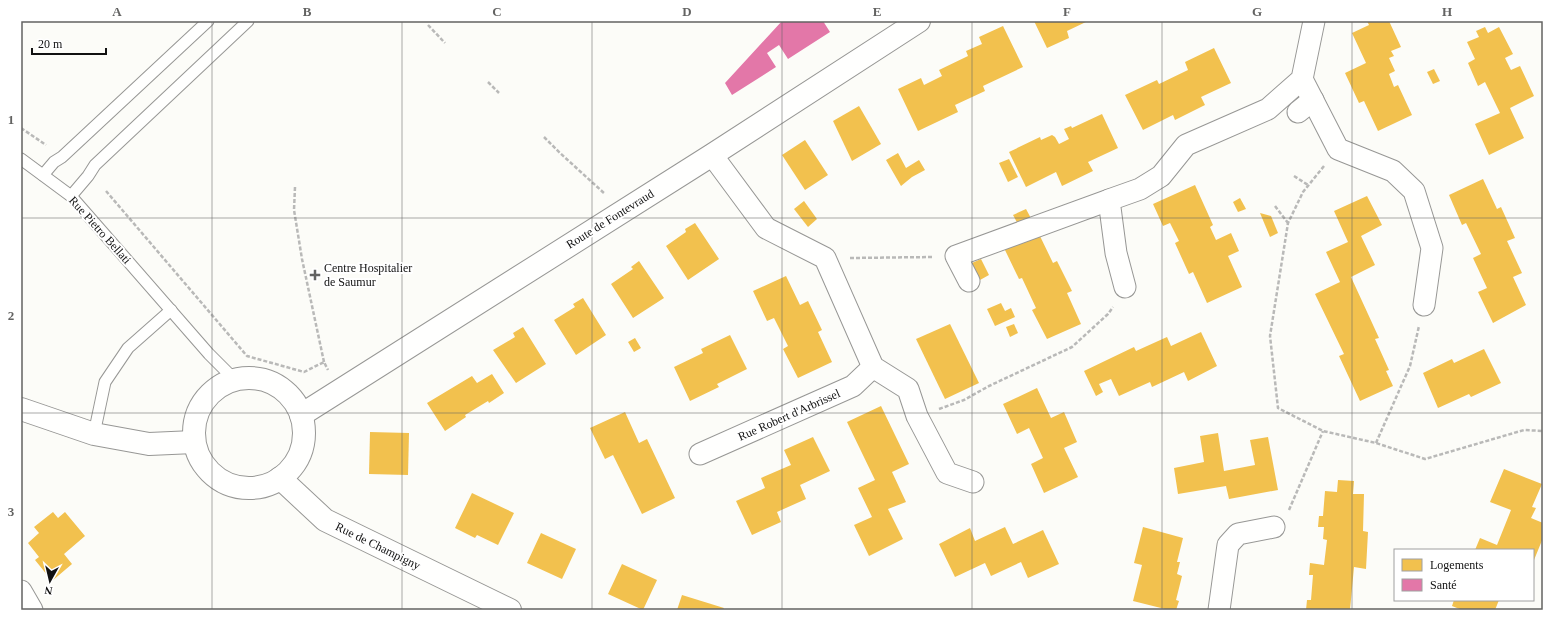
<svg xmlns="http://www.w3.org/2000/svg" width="1564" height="631" viewBox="0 0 1564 631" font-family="Georgia,serif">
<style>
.homes{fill:#f2c14e}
.health{fill:#e377a8}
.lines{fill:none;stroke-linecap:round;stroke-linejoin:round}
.service-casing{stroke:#979795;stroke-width:13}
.minor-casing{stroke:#979795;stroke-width:23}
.tertiary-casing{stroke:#979795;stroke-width:24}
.path{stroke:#b9b9b8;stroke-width:2.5;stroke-dasharray:4 2;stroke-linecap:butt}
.service{stroke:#fffffe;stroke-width:11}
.minor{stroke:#fffffe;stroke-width:21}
.tertiary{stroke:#fffffe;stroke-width:22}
.grid{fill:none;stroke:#636362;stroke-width:1;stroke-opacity:0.55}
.poi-dot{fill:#636362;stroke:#fff;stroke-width:1.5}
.labels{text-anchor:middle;stroke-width:4;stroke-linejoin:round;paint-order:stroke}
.street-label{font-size:12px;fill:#111;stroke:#fff}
.poi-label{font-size:12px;fill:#111;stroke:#fff;text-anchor:start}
.neatline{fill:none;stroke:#636362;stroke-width:1.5}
.grid-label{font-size:13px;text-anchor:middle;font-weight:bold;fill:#636362}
</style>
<rect width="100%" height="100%" fill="#fcfcf8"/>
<g class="homes">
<polygon points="1034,21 1088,21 1067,31 1069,38 1047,48"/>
<polygon points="1367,21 1389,21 1401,47 1391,51 1394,56 1389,58 1395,71 1389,74 1394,87 1398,85 1412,115 1378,131 1364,101 1359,103 1345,73 1366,63 1352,33 1369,25"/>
<polygon points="1003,26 1023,67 983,86 985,91 955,105 958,112 918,131 898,89 921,78 924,85 942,76 939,70 968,56 966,51 982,44 979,37"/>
<polygon points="1485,27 1488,33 1499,27 1513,54 1505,58 1511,70 1520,66 1534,96 1510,108 1524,138 1489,155 1475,124 1500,113 1485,82 1478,86 1468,63 1475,59 1467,42 1479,37 1476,31"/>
<polygon points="1214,48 1231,83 1201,97 1205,105 1175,120 1173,115 1143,130 1125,95 1157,80 1159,84 1188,70 1185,62"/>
<polygon points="1434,69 1440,81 1433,84 1427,72"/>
<polygon points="859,106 881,144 852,161 833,121"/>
<polygon points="1102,114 1118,148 1088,162 1093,171 1062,186 1056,172 1026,187 1009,152 1040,137 1041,140 1052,135 1055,137 1059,144 1069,139 1064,129 1071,126 1072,128"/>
<polygon points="805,140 828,175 805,190 782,155"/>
<polygon points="898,153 906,168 919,160 925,170 912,177 901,186 886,160"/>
<polygon points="1009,159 1018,177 1008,182 999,163"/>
<polygon points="1483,179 1497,209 1501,207 1515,238 1507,241 1522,273 1513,277 1526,305 1493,323 1478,292 1487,288 1473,258 1481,254 1466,223 1462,225 1449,195"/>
<polygon points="1195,185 1213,225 1210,227 1216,240 1231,233 1239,251 1228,256 1242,287 1207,303 1193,272 1189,274 1175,243 1179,241 1170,223 1163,226 1153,204"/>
<polygon points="1367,196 1382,225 1361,236 1375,265 1351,277 1379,338 1375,339 1389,370 1386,371 1393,386 1360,401 1339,356 1344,354 1315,294 1340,282 1326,252 1348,242 1334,211"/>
<polygon points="1240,198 1246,209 1238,212 1233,202"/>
<polygon points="804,201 817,219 808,227 794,209"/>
<polygon points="1026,209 1033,222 1020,228 1013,215"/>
<polygon points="1260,213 1271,216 1278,233 1270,237"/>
<polygon points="695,223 719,259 688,280 666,246 686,232 685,229"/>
<polygon points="1038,232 1053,263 1057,261 1072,291 1067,293 1081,324 1047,339 1032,310 1036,308 1022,278 1019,279 1004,248"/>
<polygon points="981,259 989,275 980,280 972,263"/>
<polygon points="639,261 664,298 633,318 611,284 633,269 631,267"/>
<polygon points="786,276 800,305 808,301 822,330 818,332 832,362 798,378 783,349 788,346 774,318 767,321 753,291"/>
<polygon points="583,298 606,335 576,355 554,320 575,307 573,304"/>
<polygon points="1001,303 1005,311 1011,308 1015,317 995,326 987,309"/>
<polygon points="950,324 979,383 945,399 916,339"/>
<polygon points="1014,324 1018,333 1010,337 1006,327"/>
<polygon points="523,327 546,364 516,383 493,350 515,337 513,333"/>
<polygon points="1201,332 1217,366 1188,381 1184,372 1152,387 1150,382 1119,396 1111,379 1099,384 1103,392 1096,396 1084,371 1134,347 1136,351 1167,337 1171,346"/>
<polygon points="730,335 747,369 717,384 719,387 690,401 674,367 703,353 701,349"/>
<polygon points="635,338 641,348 634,352 628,342"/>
<polygon points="1484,349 1501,383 1471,397 1469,394 1438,408 1423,373 1452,359 1454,363"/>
<polygon points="492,374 504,393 489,403 488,401 465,415 466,417 445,431 427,403 472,376 477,383"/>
<polygon points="1037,388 1051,418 1064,412 1077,442 1064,448 1078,477 1044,493 1031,464 1043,458 1029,428 1017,434 1003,404"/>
<polygon points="881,406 909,464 892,472 906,502 888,509 903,539 869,556 854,525 872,517 858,488 875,480 847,422"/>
<polygon points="625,412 639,443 647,439 675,498 642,514 613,455 605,459 590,428"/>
<polygon points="370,432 409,433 408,475 369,474"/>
<polygon points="1218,433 1224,471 1255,465 1250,440 1268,437 1278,490 1229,499 1226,486 1178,494 1174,468 1204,462 1200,436"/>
<polygon points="813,437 830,471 800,485 806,499 777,512 781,522 752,535 736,501 765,488 761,478 791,465 784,450"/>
<polygon points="1504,469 1542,484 1532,507 1536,508 1531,518 1543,523 1543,538 1534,560 1533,559 1533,550 1475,550 1480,538 1497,545 1511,510 1490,502"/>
<polygon points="1338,480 1354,481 1353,494 1364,494 1363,531 1368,532 1366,569 1354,567 1350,610 1306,610 1307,600 1311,600 1313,575 1309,575 1310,563 1324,565 1327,540 1323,539 1324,527 1318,527 1319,516 1323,516 1325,491 1337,492"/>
<polygon points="472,493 514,513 498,545 477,535 475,538 455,528"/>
<polygon points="53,512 58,518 65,512 85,536 64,554 72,564 52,581 35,560 39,557 28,543 39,533 34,527"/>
<polygon points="1005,527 1013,544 1043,530 1059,564 1028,578 1021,562 991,576 985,563 955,577 939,544 970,528 975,541"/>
<polygon points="1143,527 1183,538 1177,562 1180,562 1177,574 1182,576 1176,600 1179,601 1176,610 1169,610 1133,601 1142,565 1134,563"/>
<polygon points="541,533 576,549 562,579 527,563"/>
<polygon points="622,564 657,580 643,610 608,594"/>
<polygon points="682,595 724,608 723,610 677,610"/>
<polygon points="1454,600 1499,600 1495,610 1462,610 1452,606"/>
</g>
<polygon class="health" points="782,21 823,21 830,32 788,59 779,45 767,53 776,67 732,95 725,83"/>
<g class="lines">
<g class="service-casing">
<g id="service">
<polyline points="21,159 71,196 209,354 235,380"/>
<polyline points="43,175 54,162 62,157 208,21"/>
<polyline points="71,196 88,176 95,165 248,21"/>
<polyline points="94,434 105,382 128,348 171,310"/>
</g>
</g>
<g class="minor-casing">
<g id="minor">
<polyline points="1302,79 1338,149 1393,171 1414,191 1432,248 1424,305"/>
<polyline points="1298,112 1313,100"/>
<polyline points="712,155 766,228 825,258 873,367 908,389 917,416 947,473 973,482"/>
<polyline points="969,281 956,256 1109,200"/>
<polyline points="1125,287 1116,253 1109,200 1140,189 1161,176 1186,145 1268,109 1302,79 1314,21"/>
<polyline points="700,454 853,386 873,367"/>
<polyline points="21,591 32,610"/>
<polyline points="1219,610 1228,545 1238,534 1274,527"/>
</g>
</g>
<g class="tertiary-casing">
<g id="tertiary">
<circle cx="249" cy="433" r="55"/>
<polyline points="21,409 94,434 149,444 194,442"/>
<polyline points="301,415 712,155 919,21"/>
<polyline points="280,478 325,520 510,610"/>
</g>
</g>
<g class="path">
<polyline points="428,25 445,43"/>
<polyline points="488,82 499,93"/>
<polyline points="21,128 46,145"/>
<polyline points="544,137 560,153 605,194"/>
<polyline points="1324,166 1303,192 1288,223 1270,336 1278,408 1323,431 1376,443 1425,459 1524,430 1543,431"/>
<polyline points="1294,176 1308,185"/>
<polyline points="295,187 294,210 302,259 324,362"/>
<polyline points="106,191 247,356 304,372 324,362 328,370"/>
<polyline points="1275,206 1288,223"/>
<polyline points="850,258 933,257"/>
<polyline points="939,409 964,400 989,386 1072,347 1108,314 1113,307"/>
<polyline points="1376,443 1410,366 1419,326"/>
<polyline points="1289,510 1323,431"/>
</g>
<use href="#service" class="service"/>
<use href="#minor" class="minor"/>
<use href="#tertiary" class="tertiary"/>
</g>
<path class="grid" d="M212,21V610M402,21V610M592,21V610M782,21V610M972,21V610M1162,21V610M1352,21V610M21,218H1543M21,413H1543"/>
<path class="poi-dot" d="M313 269h4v4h4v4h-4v4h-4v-4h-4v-4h4z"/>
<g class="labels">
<g class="street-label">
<text transform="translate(610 219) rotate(-32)" y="4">Route de Fontevraud</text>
<text transform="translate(100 230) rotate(48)" y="4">Rue Pietro Bellati</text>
<text transform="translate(789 415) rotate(-24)" y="4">Rue Robert d'Arbrissel</text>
<text transform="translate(378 546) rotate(26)" y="4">Rue de Champigny</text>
</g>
<g class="poi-label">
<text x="324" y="272">Centre Hospitalier<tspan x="324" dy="14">de Saumur</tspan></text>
</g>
</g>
<rect width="1564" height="631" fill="none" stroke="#ffffff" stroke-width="44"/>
<rect x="1394" y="549" width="140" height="52" fill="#ffffff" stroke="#a0a0a0"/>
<rect x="1402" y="559" width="20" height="12" fill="#f2c14e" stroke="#a0a0a0"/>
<text x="1430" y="569" font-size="12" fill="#111111">Logements</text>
<rect x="1402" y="579" width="20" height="12" fill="#e377a8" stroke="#a0a0a0"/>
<text x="1430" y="589" font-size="12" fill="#111111">Santé</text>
<g transform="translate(50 581) rotate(188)" stroke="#ffffff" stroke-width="3" paint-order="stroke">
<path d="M0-3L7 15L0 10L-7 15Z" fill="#111111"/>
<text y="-6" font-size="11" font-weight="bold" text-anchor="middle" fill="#111111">N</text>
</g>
<path d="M32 48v6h74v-6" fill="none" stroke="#111111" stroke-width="2"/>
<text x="38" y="48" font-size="12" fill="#111111" stroke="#ffffff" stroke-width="3" paint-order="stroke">20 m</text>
<rect x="22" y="22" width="1520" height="587" class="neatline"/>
<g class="grid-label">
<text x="117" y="16">A</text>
<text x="307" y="16">B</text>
<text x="497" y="16">C</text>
<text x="687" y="16">D</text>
<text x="877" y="16">E</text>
<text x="1067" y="16">F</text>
<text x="1257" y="16">G</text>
<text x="1447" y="16">H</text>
<text x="11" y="124">1</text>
<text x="11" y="320">2</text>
<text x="11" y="516">3</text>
</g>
</svg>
